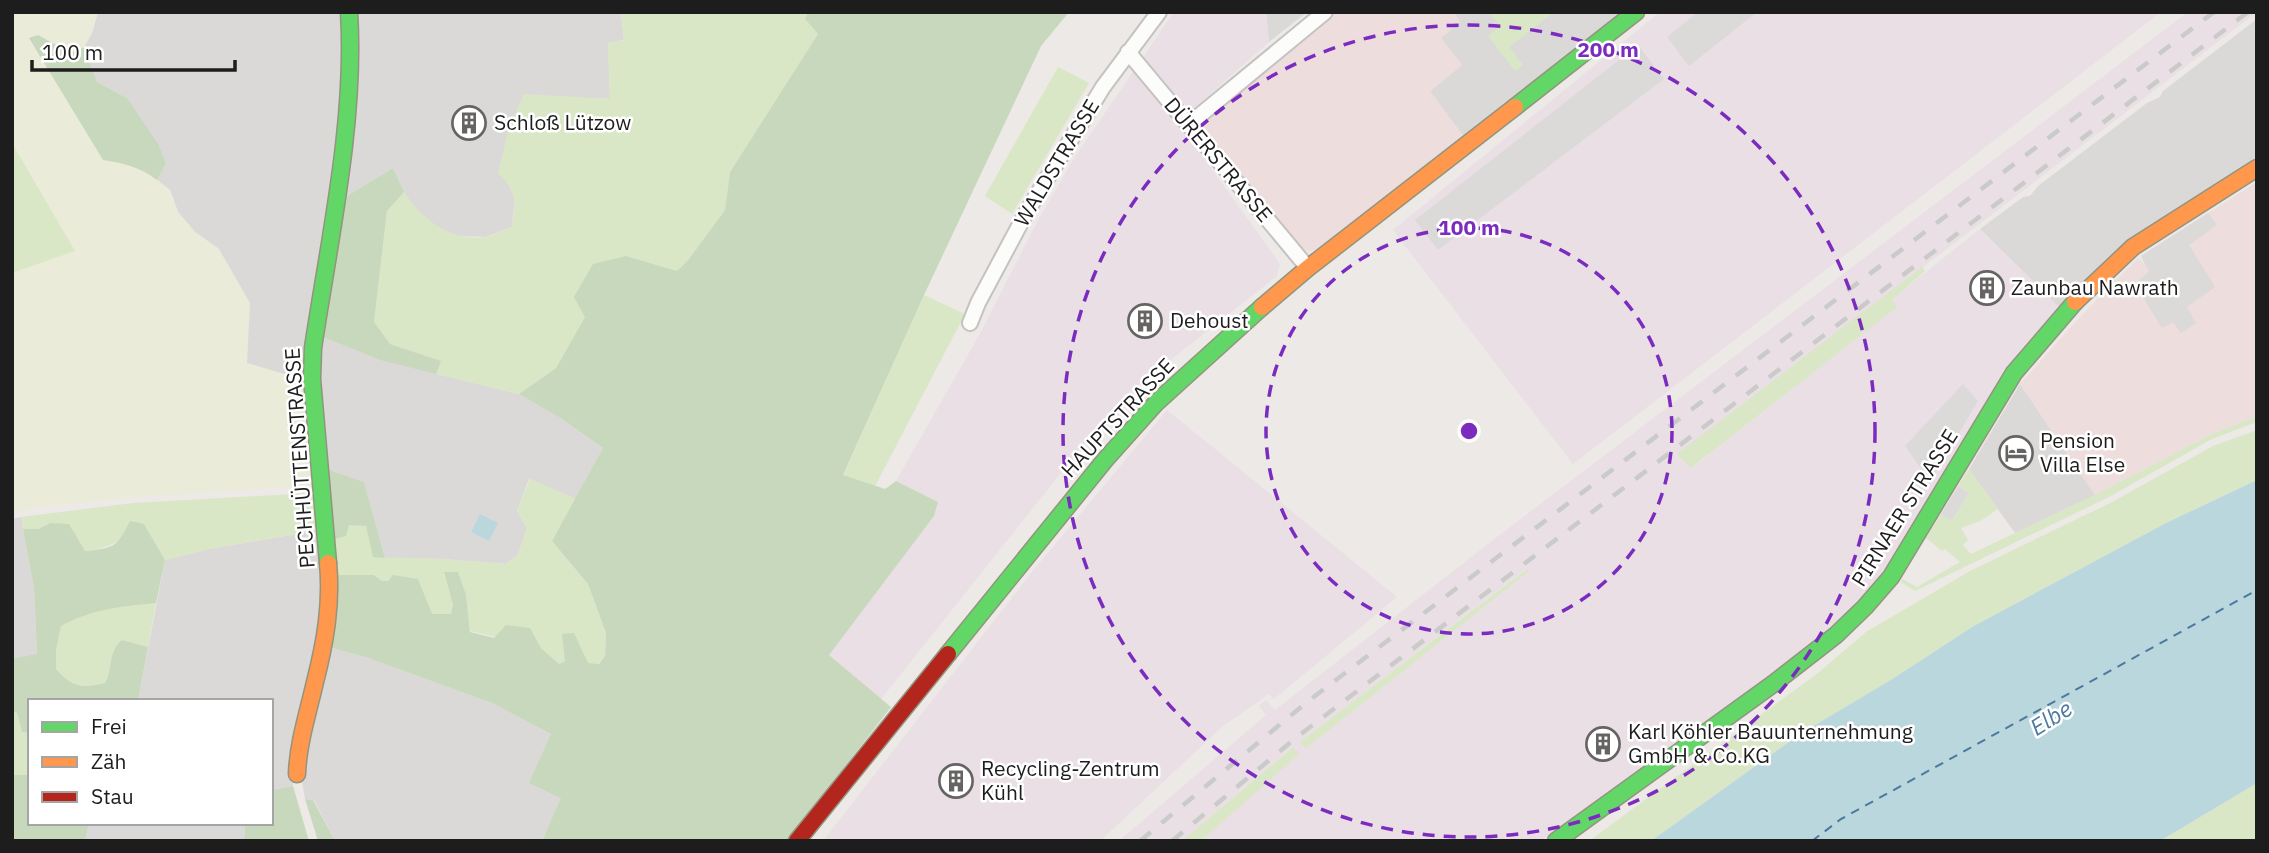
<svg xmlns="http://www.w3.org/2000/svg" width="2269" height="853" viewBox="0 0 2269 853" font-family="'IBM Plex Sans',sans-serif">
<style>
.residential{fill:#dbd9d7}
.commercial{fill:#eddddc}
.industrial{fill:#e9dfe5;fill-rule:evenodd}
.farmland{fill:#ebebd9}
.grass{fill:#d9e7c6}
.forest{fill:#c8d8bc}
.parking{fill:#dcdad9}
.water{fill:#bbd7de}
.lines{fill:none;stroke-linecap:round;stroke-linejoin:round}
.ferry{stroke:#4b79a0;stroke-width:2;stroke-dasharray:9 7;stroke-linecap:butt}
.street-casing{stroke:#c4c3c2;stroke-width:18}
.fast-casing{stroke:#93947f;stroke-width:19}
.slow-casing{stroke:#93947f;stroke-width:19}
.jam-casing{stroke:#93947f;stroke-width:19}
.street{stroke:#fcfcfb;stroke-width:14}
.fast{stroke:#63d668;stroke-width:16}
.slow{stroke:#ff974d;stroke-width:16}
.jam{stroke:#b3261e;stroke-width:16}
.rail{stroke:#cacac9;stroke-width:4.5;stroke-dasharray:14 14;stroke-linecap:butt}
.ring{fill:none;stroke:#7b2cbf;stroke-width:3.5;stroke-dasharray:12 9}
.labels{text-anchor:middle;stroke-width:5;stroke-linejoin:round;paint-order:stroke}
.poi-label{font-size:21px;fill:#1d1d1d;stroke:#fff;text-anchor:start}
.street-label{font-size:21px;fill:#1d1d1d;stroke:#fff}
.water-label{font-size:23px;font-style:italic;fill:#4b79a0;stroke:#fff}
.centre{fill:#7b2cbf;stroke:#fff;stroke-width:3.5}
.ring-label{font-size:21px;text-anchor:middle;font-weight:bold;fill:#7b2cbf;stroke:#fff;stroke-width:5;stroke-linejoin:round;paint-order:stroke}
</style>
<rect width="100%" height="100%" fill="#ece9e6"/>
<g class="residential">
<polygon points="98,12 343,12 340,144 307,381 246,363 219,249 195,232 178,212 170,190 157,180 166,164 127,98 97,82 84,47 92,33"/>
<polygon points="353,12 621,12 624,40 608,43 610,99 524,95 509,128 508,184 515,197 512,227 486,237 458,236 438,228 417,212 404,192 393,168 342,199"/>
<polygon points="1266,12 1307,12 1269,42"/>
<polygon points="1453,12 1621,12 1464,137 1430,91 1462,65 1441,38 1460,22"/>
<polygon points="2257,19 2257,159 2064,312 1980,229 2023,197 2030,196 2038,186 2147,103 2160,97 2163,91"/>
<polygon points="318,335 381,360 519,394 562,419 603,448 576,499 529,479 517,511 527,528 518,555 506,564 443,559 385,558 364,482 324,468"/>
<polygon points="2020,384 2095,495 2015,533 1969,469"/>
<polygon points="21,517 34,588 37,655 12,659 12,519"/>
<polygon points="321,530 324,588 292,776 293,786 271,790 271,701 138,701 165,560 209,549"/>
<polygon points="329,647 368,658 492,703 551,734 562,798 542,841 335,841 314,800 305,799 301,776"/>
<polygon points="89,823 245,823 245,837 241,841 85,841"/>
</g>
<g class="commercial">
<polygon points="1335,12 1453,12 1460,22 1441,38 1462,65 1430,91 1464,137 1323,249 1309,251 1299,247 1198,125"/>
<polygon points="2254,184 2257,188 2257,416 2210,435 2095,495 2020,384 2081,316 2138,258 2145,265 2141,256"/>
</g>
<g class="industrial">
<polygon points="1174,12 1266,12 1269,42 1178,122 1280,264 1277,276 1122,398 1125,403 1091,435 881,699 828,655 934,516 938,502 896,481 981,332 1035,226 1073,160"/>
<polygon points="1660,12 2161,12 1573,464 1393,230"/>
<path d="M2188,12H2257L1678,454L1692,468L1896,307L1891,300L1980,229L2060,308L1885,573L1865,598L1798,655L1541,841H1201L1298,754L1292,747L1182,841H1119L1266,715L1259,706L1266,700L1275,710L1497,537ZM1526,569L1528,572L1304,749L1300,742Z"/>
<polygon points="1167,410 1397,597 1274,699 1269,694 1223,726 1100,841 823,841 1032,572"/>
</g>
<polygon class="farmland" points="12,12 98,12 92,33 84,47 76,52 60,47 38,35 29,39 103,160 123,163 147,172 170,190 178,212 195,232 219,249 250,303 247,363 307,381 315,485 134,497 39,507 12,512 12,273 75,251 12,143"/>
<g class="grass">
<path d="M621,12H808L805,19L818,34L730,172L725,210L689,259L677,271L626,256L585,317L556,368L519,394L436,374L440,361L390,344L374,322L387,211L404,192C423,220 450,242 486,237C495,235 504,230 512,227C516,202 517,192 498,173L509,128L524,94L610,99L608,43L624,40Z"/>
<polygon points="1489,12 1554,12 1509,47 1523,65 1515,71 1488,36 1500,26"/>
<polygon points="1058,67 1089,83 1012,214 985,196"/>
<polygon points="12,143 75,251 12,273"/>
<polygon points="1922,267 1925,271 1892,300 1897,307 1691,468 1677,454"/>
<polygon points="924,295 965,314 875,486 843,476"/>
<polygon points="2257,416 2257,422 2212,439 2109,497 1915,591 1901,582 1902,579 1917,587 1960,562 1945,549 1942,551 1926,538 1941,514 1953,520 1969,493 1958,486 1969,469 1998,509 1980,521 1961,528 1968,540 1963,545 1971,554 2095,495 2210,435"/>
<polygon points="2257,430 2257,480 2166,523 1972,627 1894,678 1800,734 1651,841 1589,841 1818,673 1866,632 1970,571 2112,502 2213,446"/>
<polygon points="530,479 576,499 552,541 588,584 606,633 605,656 598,664 565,661 559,664 541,648 470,631 466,595 444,573 453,605 451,614 432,614 388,581 382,581 374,575 334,575 331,540 349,525 366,526 374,557 443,559 506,564 518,555 527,528 517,511"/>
<path d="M311,493L317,495L321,530L209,549L165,560L144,524C123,539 112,548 85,551L74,535L50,523L38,529H23L21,517L133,503Z"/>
<polygon points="1527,569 1528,572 1305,749 1300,742"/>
<path d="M156,603L148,647L122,640C109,651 112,668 105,683C81,689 73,687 56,669V650L61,626L84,613L108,608Z"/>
<polygon points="12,711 17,713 22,732 30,733 30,775 12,775"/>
<polygon points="1293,747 1299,754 1201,841 1182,841"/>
<polygon points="2257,783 2257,841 2160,841"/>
</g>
<g class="forest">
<polygon points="808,12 1069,12 1041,46 924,295 843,475 885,489 896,481 938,502 934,516 829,655 891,707 787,841 542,841 561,798 529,783 551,734 492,703 368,658 329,647 334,575 374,575 382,581 388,581 393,575 418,579 432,614 451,614 453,605 444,572 458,572 466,595 470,632 494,638 506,625 530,628 541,648 559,664 565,661 562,634 574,633 588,663 599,664 605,656 606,633 588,584 552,541 603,448 562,419 519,394 556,368 585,317 574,297 593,264 626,256 677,271 689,259 725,210 730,172 818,34 805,19"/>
<path d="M38,35L60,47L76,52L84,47L97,82L127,98L158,144L166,164L157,180C140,167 123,163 103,160L29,38Z"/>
<polygon points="393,168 404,192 387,211 374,322 390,344 441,361 436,374 380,360 318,335 342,199"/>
<polygon points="324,468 364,482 385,558 373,557 366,526 349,525 346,536 331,540"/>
<path d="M130,521L144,524L165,560L156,603C119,607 95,608 61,626L56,650V669C72,687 81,689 105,683C113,668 108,651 122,640L148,647L138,701H30V733L22,732L17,713L12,711V659L37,654L34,588L23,529H38L50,523L69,524L85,551C115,548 117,547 130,521Z"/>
<polygon points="12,775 30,775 30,823 89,823 85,841 12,841"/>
<polygon points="293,786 309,841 241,841 245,837 245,823 271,823 271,790"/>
<polygon points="305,799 313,800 335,841 318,841"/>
</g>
<g class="parking">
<polygon points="1698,12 1757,12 1689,66 1667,37"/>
<polygon points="1638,45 1664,79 1438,250 1415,220"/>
<polygon points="2208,213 2217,225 2189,245 2215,287 2187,307 2196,323 2181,333 2173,322 2162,328 2135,284 2149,271 2141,256"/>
<polygon points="1963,384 1978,401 1930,481 1905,446"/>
<polygon points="1958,486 1969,493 1952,521 1941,514"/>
</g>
<g class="water">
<polygon points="2257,480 2257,783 2160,841 1651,841 1800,734 1894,678 1972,627 2166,523"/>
<polygon points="480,514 498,523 489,541 471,532"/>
</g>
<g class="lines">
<polyline class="ferry" points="1812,841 1841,819 2257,590"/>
<g class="street-casing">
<g id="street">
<polyline points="1128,52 1308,268"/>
<polyline points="1188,125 1325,12"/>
<polyline points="970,323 978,303 1026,213 1103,87 1159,12"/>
</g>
</g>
<g class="fast-casing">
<g id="fast">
<polyline points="1515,107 1636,12"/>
<path d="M328,563L312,379L313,348C329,241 356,120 349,12"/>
<polyline points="948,654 1105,460 1156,403 1262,307"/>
<polyline points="1556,841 1773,684 1836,635 1865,607 1891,577 2014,373 2075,302"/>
</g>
</g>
<g class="slow-casing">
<g id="slow">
<polyline points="2075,302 2133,247 2257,168"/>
<polyline points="1262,307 1308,268 1515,107"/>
<path d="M297,774C298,743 308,713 315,682C325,643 332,604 328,563"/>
</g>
</g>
<g class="jam-casing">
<polyline id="jam" points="797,841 948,654"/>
</g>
<use href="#street" class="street"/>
<use href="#fast" class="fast"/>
<use href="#slow" class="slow"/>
<use href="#jam" class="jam"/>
<g class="rail">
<polyline points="1140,841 1307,702 2214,12"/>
<polyline points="1172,841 1297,737 2248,12"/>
</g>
</g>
<g class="ring">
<circle cx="1469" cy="431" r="203"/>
<circle cx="1469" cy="431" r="406"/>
</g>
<defs>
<g id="building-ring" transform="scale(1.75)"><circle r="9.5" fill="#fff" stroke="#656463" stroke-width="1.5"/><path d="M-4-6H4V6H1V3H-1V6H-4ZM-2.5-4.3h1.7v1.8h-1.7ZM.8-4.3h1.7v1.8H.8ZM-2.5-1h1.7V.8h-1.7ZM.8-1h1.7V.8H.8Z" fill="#656463"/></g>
<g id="hotel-ring" transform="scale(1.75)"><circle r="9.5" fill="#fff" stroke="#656463" stroke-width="1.5"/><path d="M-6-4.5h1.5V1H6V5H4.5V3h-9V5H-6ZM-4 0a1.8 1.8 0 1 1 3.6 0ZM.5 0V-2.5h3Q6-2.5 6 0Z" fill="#656463"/></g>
</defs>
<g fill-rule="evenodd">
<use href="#building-ring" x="469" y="123"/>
<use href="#building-ring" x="1987" y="288"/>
<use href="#building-ring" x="1145" y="321"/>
<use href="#hotel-ring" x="2016" y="453"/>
<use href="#building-ring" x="1603" y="744"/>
<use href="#building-ring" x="956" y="781"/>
</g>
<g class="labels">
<g class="poi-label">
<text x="494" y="130">Schloß Lützow</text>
<text x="2011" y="295">Zaunbau Nawrath</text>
<text x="1170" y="328">Dehoust</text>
<text x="2040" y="448">Pension<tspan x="2040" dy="24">Villa Else</tspan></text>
<text x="1628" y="739">Karl Köhler Bauunternehmung<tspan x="1628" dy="24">GmbH &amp; Co.KG</tspan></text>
<text x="981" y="776">Recycling-Zentrum<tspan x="981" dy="24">Kühl</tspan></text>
</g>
<g class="street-label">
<text transform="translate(1218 160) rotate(50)" y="7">DÜRERSTRASSE</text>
<text transform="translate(1057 163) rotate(-59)" y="7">WALDSTRASSE</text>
<text transform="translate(1118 418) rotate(-47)" y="7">HAUPTSTRASSE</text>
<text transform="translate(300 458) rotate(-94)" y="7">PECHHÜTTENSTRASSE</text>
<text transform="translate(1905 508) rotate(-58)" y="7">PIRNAER STRASSE</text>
</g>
<g class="water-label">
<text transform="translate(2051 718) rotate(-32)" y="8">Elbe</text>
</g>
</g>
<circle cx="1469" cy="431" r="10" class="centre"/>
<g class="ring-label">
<text x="1608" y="57">200 m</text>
<text x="1469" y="235">100 m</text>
</g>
<rect width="2269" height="853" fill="none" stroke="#1d1d1d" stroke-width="28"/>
<rect x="28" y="699" width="245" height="126" fill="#ffffff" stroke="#a5a5a5" stroke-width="2"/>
<rect x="42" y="722" width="35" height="10" fill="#63d668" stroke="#a5a5a5" stroke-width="2"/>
<text x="91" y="734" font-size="21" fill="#1d1d1d">Frei</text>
<rect x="42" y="757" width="35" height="10" fill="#ff974d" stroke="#a5a5a5" stroke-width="2"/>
<text x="91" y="769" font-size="21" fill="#1d1d1d">Zäh</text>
<rect x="42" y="792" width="35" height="10" fill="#b3261e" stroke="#a5a5a5" stroke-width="2"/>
<text x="91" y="804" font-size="21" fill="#1d1d1d">Stau</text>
<path d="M32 60v10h203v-10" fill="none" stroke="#1d1d1d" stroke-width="3.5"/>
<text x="42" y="60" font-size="21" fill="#1d1d1d" stroke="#ffffff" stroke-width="5" paint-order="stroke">100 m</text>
</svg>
